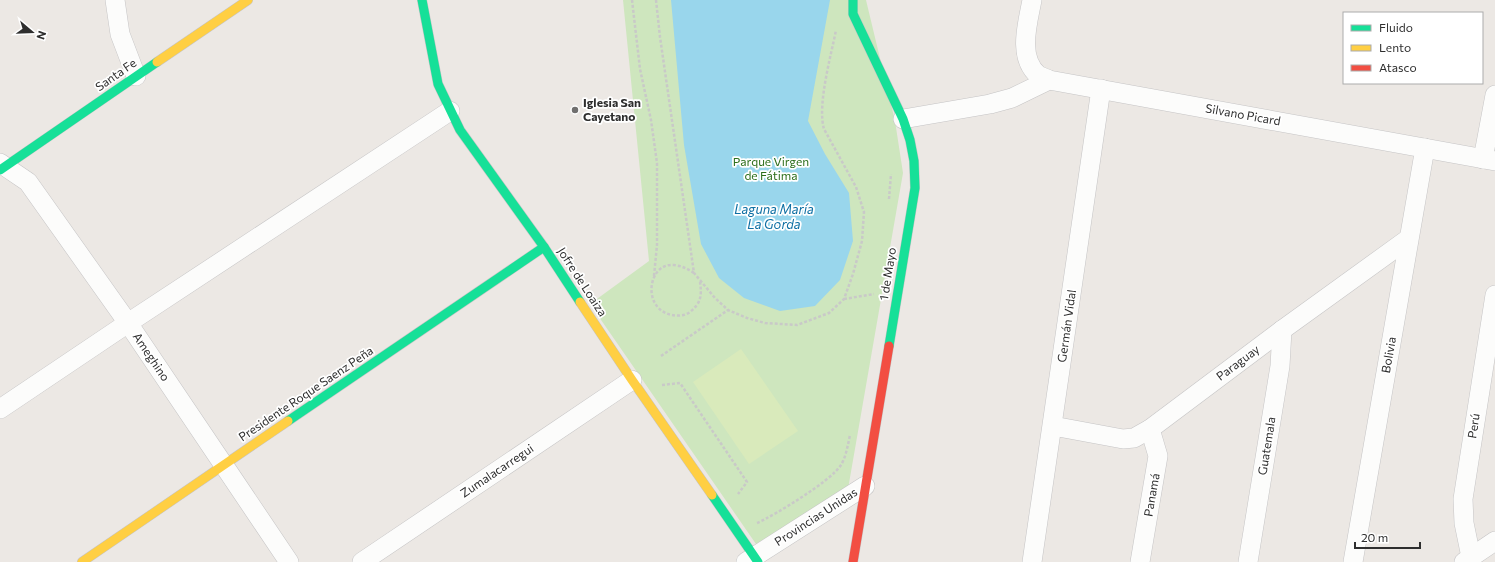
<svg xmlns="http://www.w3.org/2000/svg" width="1495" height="562" viewBox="0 0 1495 562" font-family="Commissioner,sans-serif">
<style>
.green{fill:#cee6be}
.pitch{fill:#d9eabb}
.water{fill:#99d6ec}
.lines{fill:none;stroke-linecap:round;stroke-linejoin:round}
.street-casing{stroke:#c5c4c5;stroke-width:20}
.fast-casing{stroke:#c5c4c5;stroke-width:10}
.slow-casing{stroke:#c5c4c5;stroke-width:10}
.jam-casing{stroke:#c5c4c5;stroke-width:10}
.path{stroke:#c9c9c8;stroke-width:2.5;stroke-dasharray:3 2;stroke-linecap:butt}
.street{stroke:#fcfcfb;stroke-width:19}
.fast{stroke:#16e098;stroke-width:9}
.slow{stroke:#ffcf43;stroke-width:9}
.jam{stroke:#f24e42;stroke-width:9}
.poi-dot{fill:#706f6e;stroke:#fff;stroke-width:1.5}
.labels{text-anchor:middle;stroke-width:3.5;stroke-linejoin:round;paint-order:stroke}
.street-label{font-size:12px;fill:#2e2e2e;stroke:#fff}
.poi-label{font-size:12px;font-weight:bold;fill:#2e2e2e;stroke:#fff;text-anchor:start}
.park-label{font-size:12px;fill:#2c6e1b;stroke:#fff}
.water-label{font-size:13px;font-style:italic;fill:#0d6fa3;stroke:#fff}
</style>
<rect width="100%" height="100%" fill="#ece8e4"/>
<polygon class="green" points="623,0 866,0 895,121 903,173 848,489 756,544 590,304 649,261"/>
<polygon class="pitch" points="741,349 798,431 749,464 693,382"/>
<polygon class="water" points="671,0 830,0 808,121 825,154 849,193 853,241 840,280 815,306 780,311 744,298 719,278 701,244 684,145"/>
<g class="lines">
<g class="street-casing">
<g id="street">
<polyline points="115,0 120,34 136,76"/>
<path d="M1032,0C1028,22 1017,57 1038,75C1041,77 1046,78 1049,80L1495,161"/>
<polyline points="903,119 990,104 1012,98 1049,80"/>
<polyline points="1483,159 1495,95"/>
<polyline points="0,163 28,182 128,323 289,562"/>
<polyline points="0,409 128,323 450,111"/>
<polyline points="1053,426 1123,439 1134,438 1150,429 1282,330 1408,239"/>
<polyline points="1471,557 1464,523 1463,499 1495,295"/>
<polyline points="362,562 632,380"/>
<polyline points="746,562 865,486"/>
<polyline points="1032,562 1101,89"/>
<polyline points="1140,562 1158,456 1150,429"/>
<polyline points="1248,562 1280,366 1282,330"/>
<polyline points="1353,562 1425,148"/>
<polyline points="1464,562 1495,541"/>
</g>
</g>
<g class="fast-casing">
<g id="fast">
<polyline points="422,0 438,84 460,130 544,247 580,302"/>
<polyline points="853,0 853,14 903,119 910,140 914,161 915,188 889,346"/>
<polyline points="0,170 157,62"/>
<polyline points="288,421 544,247"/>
<polyline points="712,495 758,562"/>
</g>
</g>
<g class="slow-casing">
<g id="slow">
<polyline points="157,62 248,0"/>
<polyline points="580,302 632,380 712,495"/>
<polyline points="82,562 288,421"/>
</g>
</g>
<g class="jam-casing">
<polyline id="jam" points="853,562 889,346"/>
</g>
<g class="path">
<polyline points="632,0 640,69 651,120 657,163 657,245 654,276"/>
<path d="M656,0L660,37L694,273L715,298L728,310L747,318L765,323L797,325L829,313L844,299L853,274L862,241L864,212L856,187L824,129C817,105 831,56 836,30"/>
<polyline points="889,199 891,174"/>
<path d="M694,273C688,269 682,266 674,265C648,262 641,309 672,315C678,316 685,316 690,312C701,303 702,296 700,282"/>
<polyline points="844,299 874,294"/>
<polyline points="661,356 728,310"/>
<polyline points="662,385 680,383 747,482 738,494"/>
<path d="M757,523C775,515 831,481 841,465C846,457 848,444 850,435"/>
</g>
<use href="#street" class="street"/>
<use href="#fast" class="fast"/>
<use href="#slow" class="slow"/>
<use href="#jam" class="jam"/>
</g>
<circle class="poi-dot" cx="575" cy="110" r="4"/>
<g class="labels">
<g class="street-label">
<text transform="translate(116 75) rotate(-35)" y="4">Santa Fe</text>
<text transform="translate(1243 115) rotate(10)" y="4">Silvano Picard</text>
<text transform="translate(888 274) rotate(-81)" y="4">1 de Mayo</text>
<text transform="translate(582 282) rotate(57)" y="4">Jofre de Loaiza</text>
<text transform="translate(1067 326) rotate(-82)" y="4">Germán Vidal</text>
<text transform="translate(1389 355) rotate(-80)" y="4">Bolivia</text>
<text transform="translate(151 357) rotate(56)" y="4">Ameghino</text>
<text transform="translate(1238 363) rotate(-37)" y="4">Paraguay</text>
<text transform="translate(306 394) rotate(-34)" y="4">Presidente Roque Saenz Peña</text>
<text transform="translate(1474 426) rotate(-81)" y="4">Perú</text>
<text transform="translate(1267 446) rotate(-81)" y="4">Guatemala</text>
<text transform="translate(497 471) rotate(-34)" y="4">Zumalacarregui</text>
<text transform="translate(1152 495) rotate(-80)" y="4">Panamá</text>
<text transform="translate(816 517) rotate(-33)" y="4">Provincias Unidas</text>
</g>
<g class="poi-label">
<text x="583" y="107">Iglesia San<tspan x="583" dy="14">Cayetano</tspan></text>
</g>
<g class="park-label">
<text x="771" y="166">Parque Virgen<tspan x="771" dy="14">de Fátima</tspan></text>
</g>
<g class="water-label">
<text x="774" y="214">Laguna María<tspan x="774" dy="15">La Gorda</tspan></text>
</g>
</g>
<rect x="1343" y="12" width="140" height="72" fill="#ffffff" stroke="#ababab"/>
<rect x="1351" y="25" width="20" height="6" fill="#16e098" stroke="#ababab"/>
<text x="1379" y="32" font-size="12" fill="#2e2e2e">Fluido</text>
<rect x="1351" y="45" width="20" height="6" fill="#ffcf43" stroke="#ababab"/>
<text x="1379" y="52" font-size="12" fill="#2e2e2e">Lento</text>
<rect x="1351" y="65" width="20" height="6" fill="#f24e42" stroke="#ababab"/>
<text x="1379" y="72" font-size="12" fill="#2e2e2e">Atasco</text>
<g transform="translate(32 32) rotate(109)" stroke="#ffffff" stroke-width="3" paint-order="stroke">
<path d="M0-3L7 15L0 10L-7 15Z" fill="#2e2e2e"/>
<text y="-6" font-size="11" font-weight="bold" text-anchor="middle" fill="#2e2e2e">N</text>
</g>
<path d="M1355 542v6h65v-6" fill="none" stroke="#2e2e2e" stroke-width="2"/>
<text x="1361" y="542" font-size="12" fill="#2e2e2e" stroke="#ffffff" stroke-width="3" paint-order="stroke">20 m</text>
</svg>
